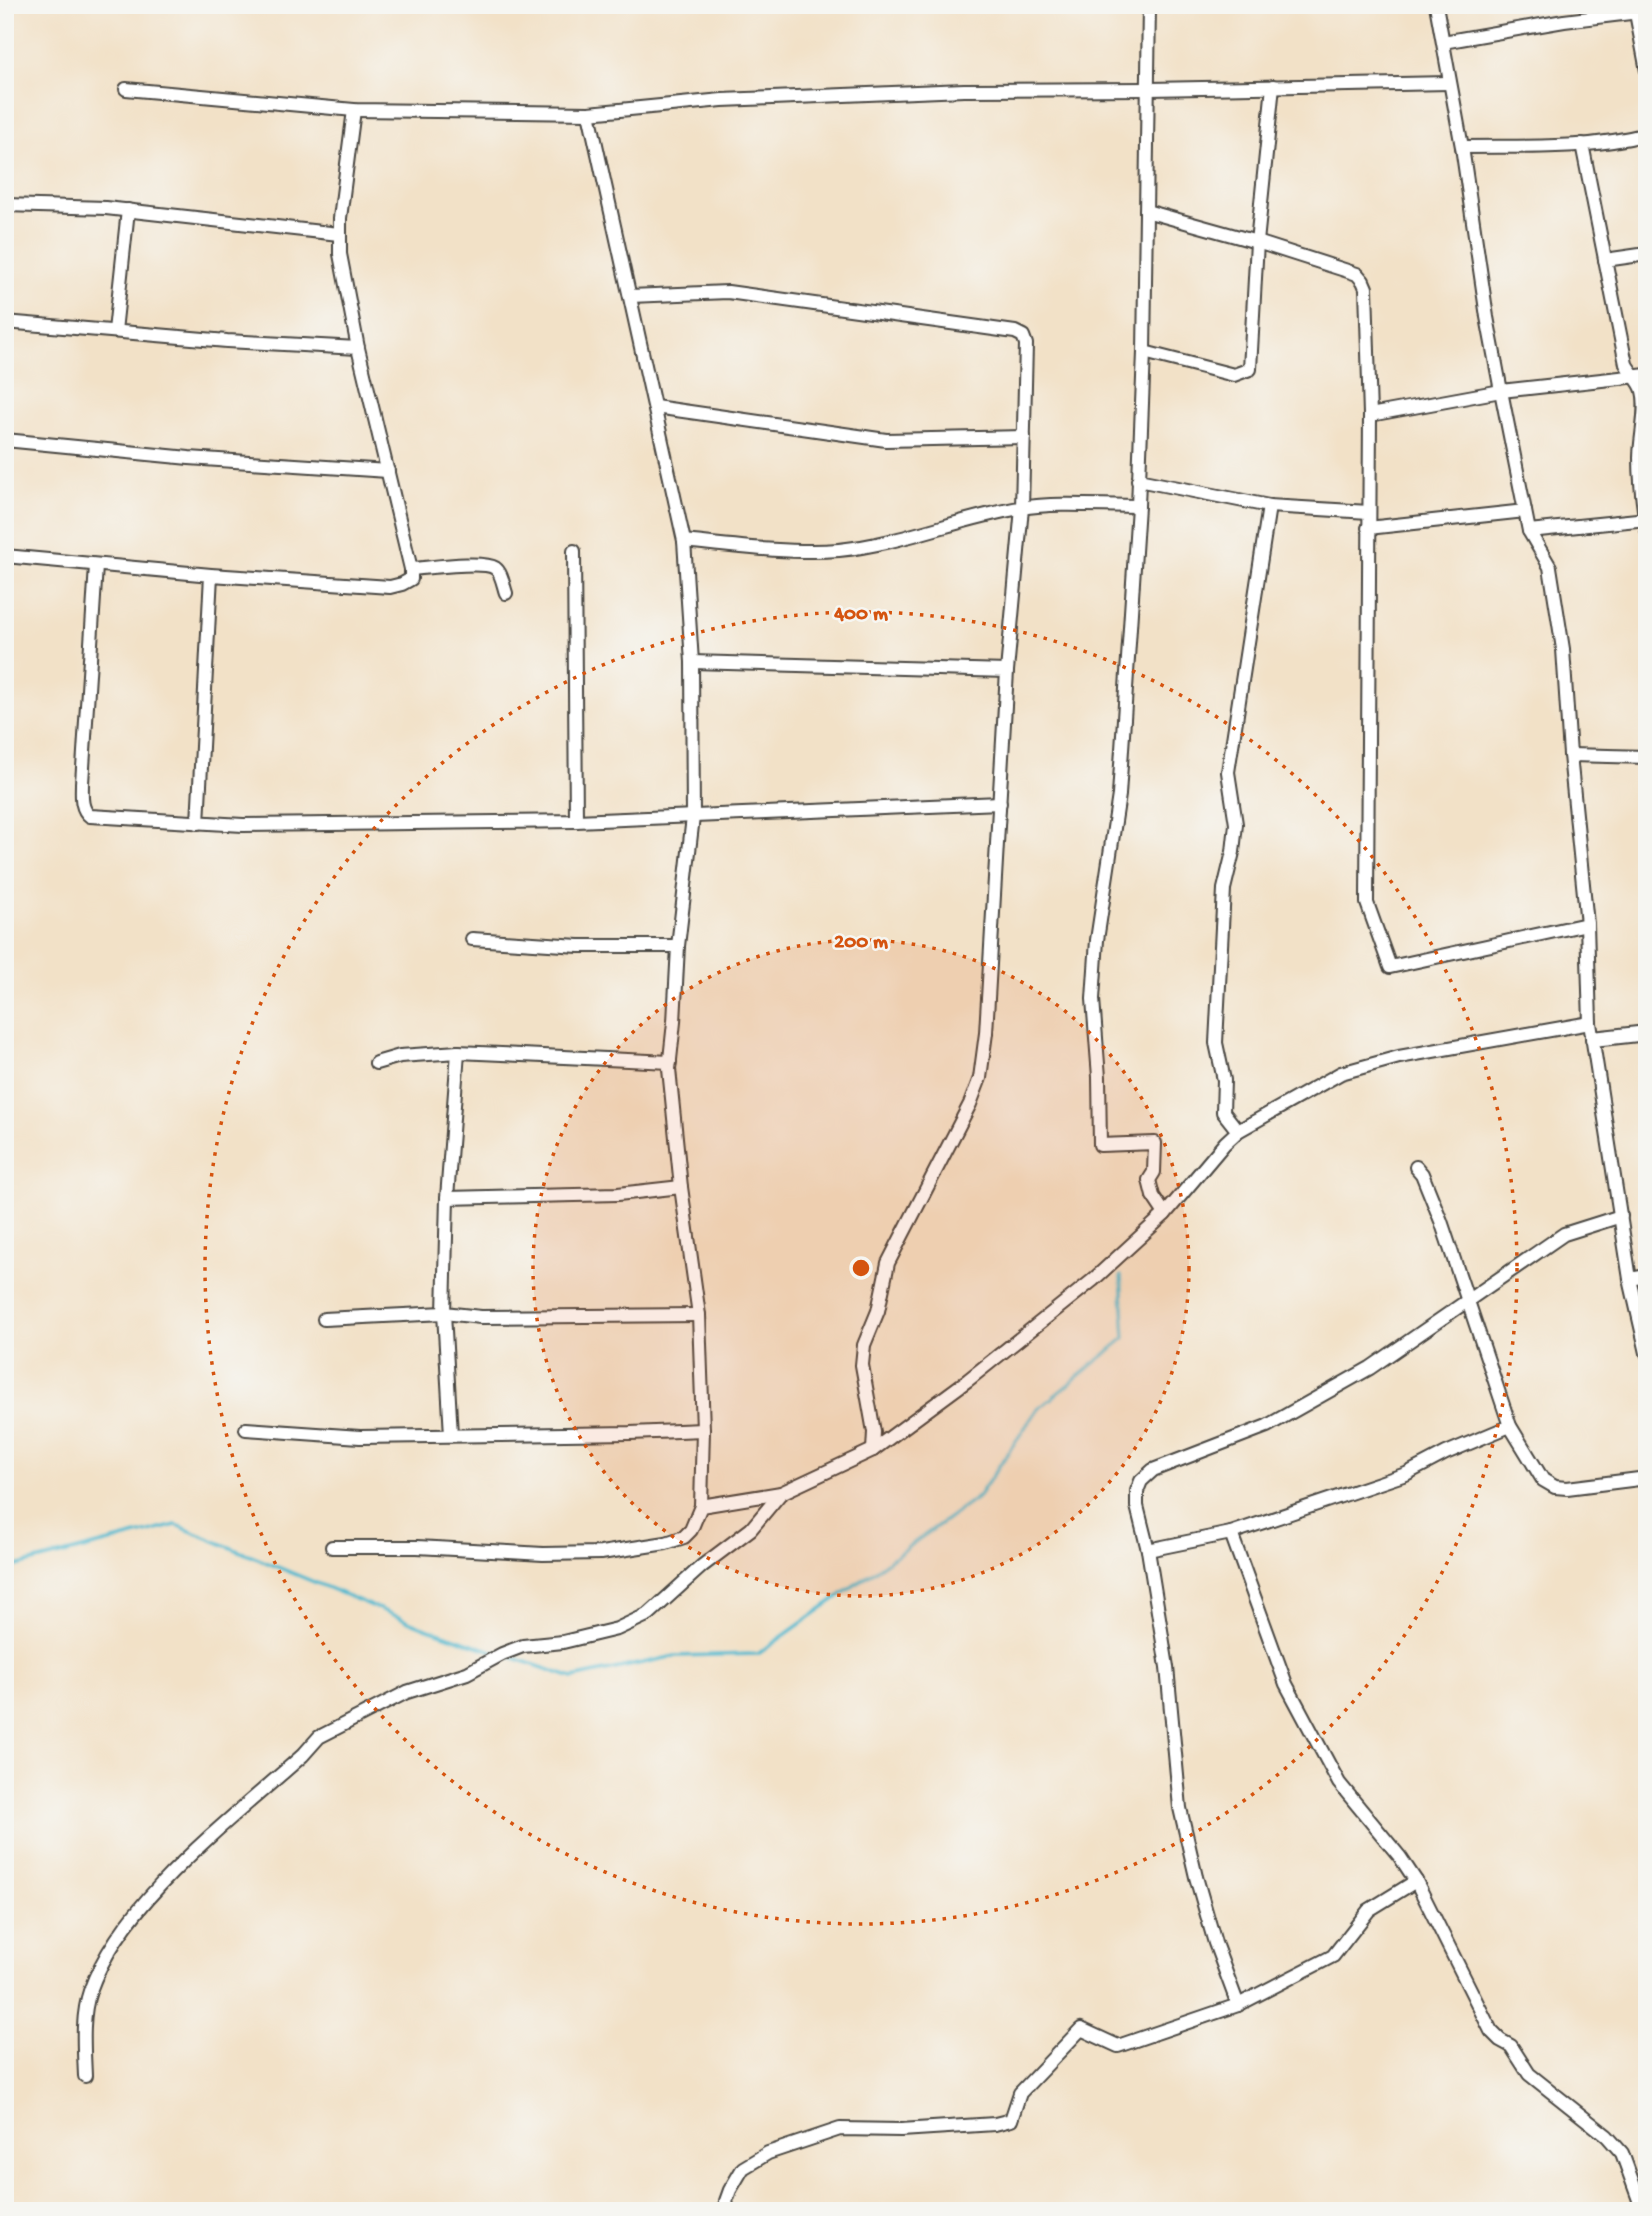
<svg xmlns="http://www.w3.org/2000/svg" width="1652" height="2216" viewBox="0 0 1652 2216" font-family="'Gochi Hand',sans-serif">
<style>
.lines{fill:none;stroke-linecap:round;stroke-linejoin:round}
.stream{stroke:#51b9cf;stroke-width:3.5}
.minor-casing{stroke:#494642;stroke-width:16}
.tertiary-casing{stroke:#494642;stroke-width:18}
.minor{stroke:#fff;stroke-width:12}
.tertiary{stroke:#fff;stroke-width:14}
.ring{fill:none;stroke:#d5540f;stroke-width:3.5;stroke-dasharray:3.5 7}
.centre{fill:#d5540f;stroke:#f6f6f2;stroke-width:3.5}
.ring-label{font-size:21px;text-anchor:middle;font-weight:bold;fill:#d5540f;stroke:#f6f6f2;stroke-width:5;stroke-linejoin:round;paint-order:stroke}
</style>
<rect width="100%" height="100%" fill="#f6f6f2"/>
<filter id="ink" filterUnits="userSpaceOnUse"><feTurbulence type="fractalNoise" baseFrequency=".0143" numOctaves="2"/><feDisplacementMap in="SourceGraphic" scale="14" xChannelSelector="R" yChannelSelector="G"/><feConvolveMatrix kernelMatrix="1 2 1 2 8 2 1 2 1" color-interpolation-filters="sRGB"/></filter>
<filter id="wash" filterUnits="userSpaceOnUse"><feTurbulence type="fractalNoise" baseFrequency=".00686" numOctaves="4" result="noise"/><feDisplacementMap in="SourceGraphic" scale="28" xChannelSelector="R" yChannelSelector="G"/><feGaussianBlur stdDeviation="1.57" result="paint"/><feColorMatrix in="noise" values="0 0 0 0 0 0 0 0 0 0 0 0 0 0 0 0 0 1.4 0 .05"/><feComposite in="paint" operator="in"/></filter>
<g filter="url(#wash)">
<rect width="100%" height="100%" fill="#f2e1c7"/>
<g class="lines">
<g class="stream">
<polyline points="5,1569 176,1525 423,1627 498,1653"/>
<polyline points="508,1656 573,1678 675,1656 758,1654 978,1497 1037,1410 1125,1338 1121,1276"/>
</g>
</g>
</g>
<g filter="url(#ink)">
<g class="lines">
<g class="minor-casing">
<g id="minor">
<polyline points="1149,5 1144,352 1138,506 1119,795 1097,940 1093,999 1099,1077 1100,1145 1155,1143 1154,1172 1149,1180 1153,1196 1165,1214"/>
<polyline points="1436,5 1462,147 1487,317 1501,391 1529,531 1550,567 1563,649 1570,755 1587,924 1590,1023 1630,1279 1647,1353"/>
<polyline points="1636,13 1647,71"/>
<polyline points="1443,42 1564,21 1647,11"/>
<polyline points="126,89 354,110 589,113 722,100 964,90 1150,89 1449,83"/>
<polyline points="589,113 684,541 692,662 693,817 678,946 674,1022 669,1069 681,1187 699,1315 703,1430 701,1506"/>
<path d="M1582,144L1626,364C1631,374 1641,381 1643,391C1648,409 1640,438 1640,458C1640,482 1643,506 1647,530"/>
<path d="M1462,147C1523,146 1587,150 1647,134"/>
<polyline points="5,205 106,208 339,234"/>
<polyline points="1146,211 1257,242 1357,274 1363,281 1366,288 1370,415 1367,903 1390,967 1587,924"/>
<polyline points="1605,260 1647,254"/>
<polyline points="630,296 728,292 1015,332 1023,336 1026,344 1022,508 1007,671 986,1033 980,1078 970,1104 888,1263 878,1311 864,1345 862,1365 874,1432 873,1450"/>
<polyline points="5,322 227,341 358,348"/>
<polyline points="115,331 128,210"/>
<polyline points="1144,352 1234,375 1250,369 1257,242 1273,86"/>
<polyline points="655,407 886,440 1024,437"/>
<polyline points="1370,415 1501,391 1647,375"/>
<polyline points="5,440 189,458 388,471"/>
<polyline points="1138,480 1269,506 1369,512"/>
<polyline points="1368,528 1525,511"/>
<polyline points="1529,531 1647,519"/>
<path d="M684,541C732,546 791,554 839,550C901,544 959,518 1020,508C1059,502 1099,506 1138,506"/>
<polyline points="574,551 576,821"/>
<polyline points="5,556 211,575 390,587 402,584 411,579 411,569 358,348 340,254 340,218 354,110"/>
<path d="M96,566L82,783C82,794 80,809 90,816L243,825L576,821L1000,803"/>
<path d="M411,569C428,568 483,560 495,568C502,573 503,585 506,593"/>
<polyline points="692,662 1007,671"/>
<polyline points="1570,755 1647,757"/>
<polyline points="198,823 211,575"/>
<polyline points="472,939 579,946 678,946"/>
<polyline points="376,1063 400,1056 458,1052 670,1062"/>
<polyline points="1238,1131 1223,1112 1224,1080 1216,1043 1224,889 1233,852 1236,824 1228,772 1269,506"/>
<polyline points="1416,1167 1422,1174 1441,1221 1510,1426 1543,1480 1555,1487 1567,1488 1647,1478"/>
<polyline points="447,1198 618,1194 681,1187"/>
<polyline points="1630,1279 1647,1276"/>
<polyline points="324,1319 444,1313 481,1317 699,1315"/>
<polyline points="246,1429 360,1437 630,1433 703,1430"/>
<polyline points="451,1435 444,1313 447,1198 458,1052"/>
<polyline points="1231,1533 1286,1684 1339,1783 1400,1857 1416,1881 1491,2031 1500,2040 1511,2046 1529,2074 1607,2136 1622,2153 1643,2211"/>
<polyline points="332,1547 417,1547 543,1554 601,1553 666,1543 684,1537 691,1530 701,1506 781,1493 873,1450 968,1380 1093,1280 1165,1214 1225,1143 1238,1131 1341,1073 1399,1057 1590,1023"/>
<polyline points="1148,1550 1231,1533 1406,1474 1446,1453 1510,1426"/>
<polyline points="1238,2005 1215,1943 1196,1877 1180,1808 1167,1667 1148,1550 1137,1506 1137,1491 1141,1481 1153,1470 1267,1426 1370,1368 1564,1234 1621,1216"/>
<path d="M85,2076C84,2049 81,2017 90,1991C122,1900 232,1819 303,1755L319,1737L407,1692L467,1673L502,1654L523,1646L563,1642L617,1629L649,1614L702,1566L751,1529L781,1493"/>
<polyline points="728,2211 726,2201 730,2190 743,2168 768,2153 840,2129 901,2130 995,2124 1011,2120 1020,2093 1081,2029 1118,2046 1238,2005 1333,1956 1369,1910 1416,1881"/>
</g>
</g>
<g class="tertiary-casing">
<polyline id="tertiary" points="1593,1039 1647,1033"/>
</g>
<use href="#minor" class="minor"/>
<use href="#tertiary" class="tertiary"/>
</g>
</g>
<circle cx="861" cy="1268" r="328" fill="#d5540f" fill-opacity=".12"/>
<g class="ring">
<circle cx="861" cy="1268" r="328"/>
<circle cx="861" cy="1268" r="656"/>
</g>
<circle cx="861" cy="1268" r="10" class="centre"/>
<g class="ring-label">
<text x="861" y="619">400 m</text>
<text x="861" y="947">200 m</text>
</g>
<rect width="1652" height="2216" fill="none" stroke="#f6f6f2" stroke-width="28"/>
</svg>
